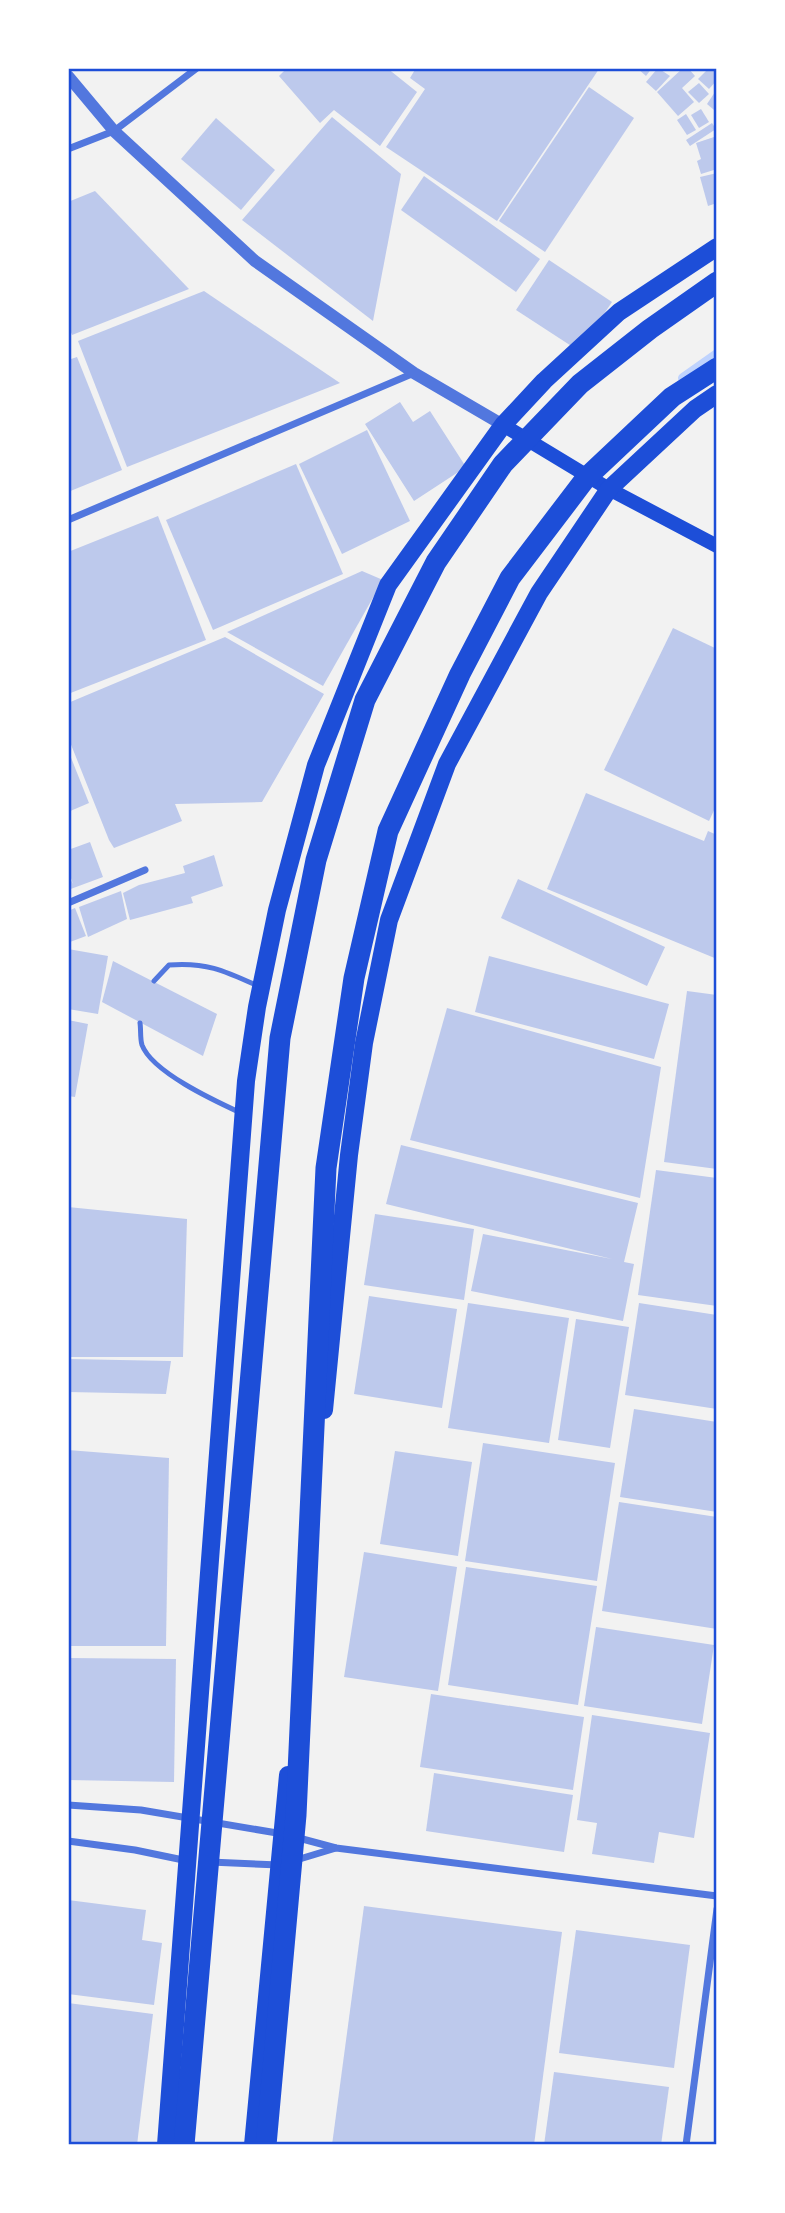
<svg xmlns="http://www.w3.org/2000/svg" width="785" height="2213" viewBox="0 0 785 2213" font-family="'Public Sans',sans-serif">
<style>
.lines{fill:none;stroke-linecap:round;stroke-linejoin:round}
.stream{stroke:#bfd3fe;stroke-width:10}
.building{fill:#bdc9ec}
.service{stroke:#5277de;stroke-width:5}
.minor{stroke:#5277de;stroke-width:7}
.tertiary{stroke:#5277de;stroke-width:12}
.secondary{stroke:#1d4ed8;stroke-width:14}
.primary{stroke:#1d4ed8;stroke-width:18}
.motorway{stroke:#1d4ed8;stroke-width:21}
.neatline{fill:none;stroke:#1d4ed8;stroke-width:2.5}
</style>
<rect width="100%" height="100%" fill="#f2f2f2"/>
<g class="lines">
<polyline class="stream" points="683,378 717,354"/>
</g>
<g class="building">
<polygon points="287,68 387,68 417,92 380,146 334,110 320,123 279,76"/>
<polygon points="416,68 598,68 599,69 497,221 386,147 425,89 410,78"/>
<polygon points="637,68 652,68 646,76"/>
<polygon points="658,68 670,76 656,91 646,82"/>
<polygon points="683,68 688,68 695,76 682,88 694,102 678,116 657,92"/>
<polygon points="709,68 717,68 717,80 709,89 698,79"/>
<polygon points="699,83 709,94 699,103 688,92"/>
<polygon points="589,87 634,118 545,252 499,221"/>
<polygon points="717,89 717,107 714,110 707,104"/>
<polygon points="701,109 709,122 699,128 691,115"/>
<polygon points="686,114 696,130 687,135 677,120"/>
<polygon points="332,117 401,174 373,321 242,220"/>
<polygon points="216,118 275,170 241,210 181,159"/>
<polygon points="712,123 716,129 690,146 686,140"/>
<polygon points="717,136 717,169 701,174 697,161 701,159 696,143"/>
<polygon points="717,173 717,203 708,206 700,177"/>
<polygon points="424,176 540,259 516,292 401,210"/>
<polygon points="95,191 189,289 72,335 68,325 68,202"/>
<polygon points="549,260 612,302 579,351 516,310"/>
<polygon points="204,291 340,383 127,467 78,341"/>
<polygon points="77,357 122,470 68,492 68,360"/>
<polygon points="400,402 413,422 430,411 466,467 414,501 365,424"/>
<polygon points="367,430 410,521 342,554 299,464"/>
<polygon points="296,464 343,574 213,630 166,520"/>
<polygon points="158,516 206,640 68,694 68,552"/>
<polygon points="362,571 383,580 323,686 227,632"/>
<polygon points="673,628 717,649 717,804 709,821 604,770"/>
<polygon points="225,637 324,694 262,802 175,804 182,821 114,848 109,840 68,737 68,703"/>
<polygon points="68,750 89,803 68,812"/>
<polygon points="586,793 704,841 708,831 717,835 717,959 547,889"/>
<polygon points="90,842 103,877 68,890 68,874 73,884 68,870 68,850"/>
<polygon points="214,855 223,886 191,897 193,903 130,920 123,893 139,885 185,873 183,866"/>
<polygon points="518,879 665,947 647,986 501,918"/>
<polygon points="121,891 127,919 88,937 79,907"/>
<polygon points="75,908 86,936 70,942 68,936 68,911"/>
<polygon points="68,949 108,956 98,1014 68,1009"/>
<polygon points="489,956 669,1004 654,1059 475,1012"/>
<polygon points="113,961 217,1014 203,1056 102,1002"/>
<polygon points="687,991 717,995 717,1169 664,1162"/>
<polygon points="447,1008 661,1067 640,1198 410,1140"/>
<polygon points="68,1020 88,1024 75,1097 68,1096"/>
<polygon points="401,1145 638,1203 624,1262 634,1264 623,1321 471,1291 483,1234 612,1259 386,1204"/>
<polygon points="656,1170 717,1178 717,1306 638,1295"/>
<polygon points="68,1207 187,1219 183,1357 68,1357"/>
<polygon points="375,1214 474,1229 464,1300 364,1285"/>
<polygon points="369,1296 457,1309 442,1408 354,1394"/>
<polygon points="468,1303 569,1318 549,1443 448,1428"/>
<polygon points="639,1303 717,1315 717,1409 625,1395"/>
<polygon points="576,1319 629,1327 610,1448 558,1440"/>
<polygon points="68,1359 171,1361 166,1394 68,1392"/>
<polygon points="634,1409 717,1422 717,1512 620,1497"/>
<polygon points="483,1443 615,1463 597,1581 465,1561"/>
<polygon points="68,1450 169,1458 166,1646 68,1646"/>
<polygon points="395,1451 472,1462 458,1556 380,1544"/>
<polygon points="619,1502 717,1517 717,1629 602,1611"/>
<polygon points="364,1552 457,1567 438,1691 344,1677"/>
<polygon points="466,1567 597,1586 578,1705 448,1685"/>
<polygon points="596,1627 714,1645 702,1724 584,1706"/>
<polygon points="68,1658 176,1659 174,1782 68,1780"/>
<polygon points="431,1694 584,1717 573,1790 420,1767"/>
<polygon points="592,1715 710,1733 694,1838 659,1832 654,1863 592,1854 597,1823 577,1820"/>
<polygon points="434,1773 573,1795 564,1852 426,1831"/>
<polygon points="68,1900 146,1910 142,1940 162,1943 154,2005 68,1994"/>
<polygon points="364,1906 562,1932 534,2145 332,2145"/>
<polygon points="576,1930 690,1945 674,2068 559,2053"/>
<polygon points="68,2003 153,2014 137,2145 68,2145"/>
<polygon points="554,2072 669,2087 661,2145 544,2145"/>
</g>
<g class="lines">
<g class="service">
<path d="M154,981L169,965C207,962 225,971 258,986"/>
<path d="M140,1023C141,1029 140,1039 142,1045C152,1072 215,1101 241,1113"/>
</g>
<g class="minor">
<polyline points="68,149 114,131 197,68"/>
<polyline points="68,520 414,373"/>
<polyline points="68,903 145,870"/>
<polyline points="68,1805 141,1810 283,1834"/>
<polyline points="295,1837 336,1848 717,1896"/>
<polyline points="68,1841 135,1850 188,1861"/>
<polyline points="293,1861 336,1848"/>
<polyline points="210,1862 279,1865"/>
<polyline points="686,2145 717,1909"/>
</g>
<polyline class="tertiary" points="68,76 114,131 255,261 414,373 503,425"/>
<polyline class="secondary" points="503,425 609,489 717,546"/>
<g class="primary">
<polyline points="324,1410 349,1155 364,1043 389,920 447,764 539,593 609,489 695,409 717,394"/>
<polyline points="166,2145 246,1081 257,1007 277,910 316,765 388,585 503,425 544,381 619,312 717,247"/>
<polyline points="253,2145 288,1775"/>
</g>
<g class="motorway">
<polyline points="184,2145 280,1038 316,860 365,700 436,562 503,464 580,384 650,329 717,282"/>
<polyline points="266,2145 296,1815 326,1168 354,978 388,831 460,674 510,578 586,478 672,397 717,368"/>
</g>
</g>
<rect width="785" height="2213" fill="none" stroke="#ffffff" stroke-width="140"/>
<rect x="70" y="70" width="645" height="2073" class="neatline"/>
</svg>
